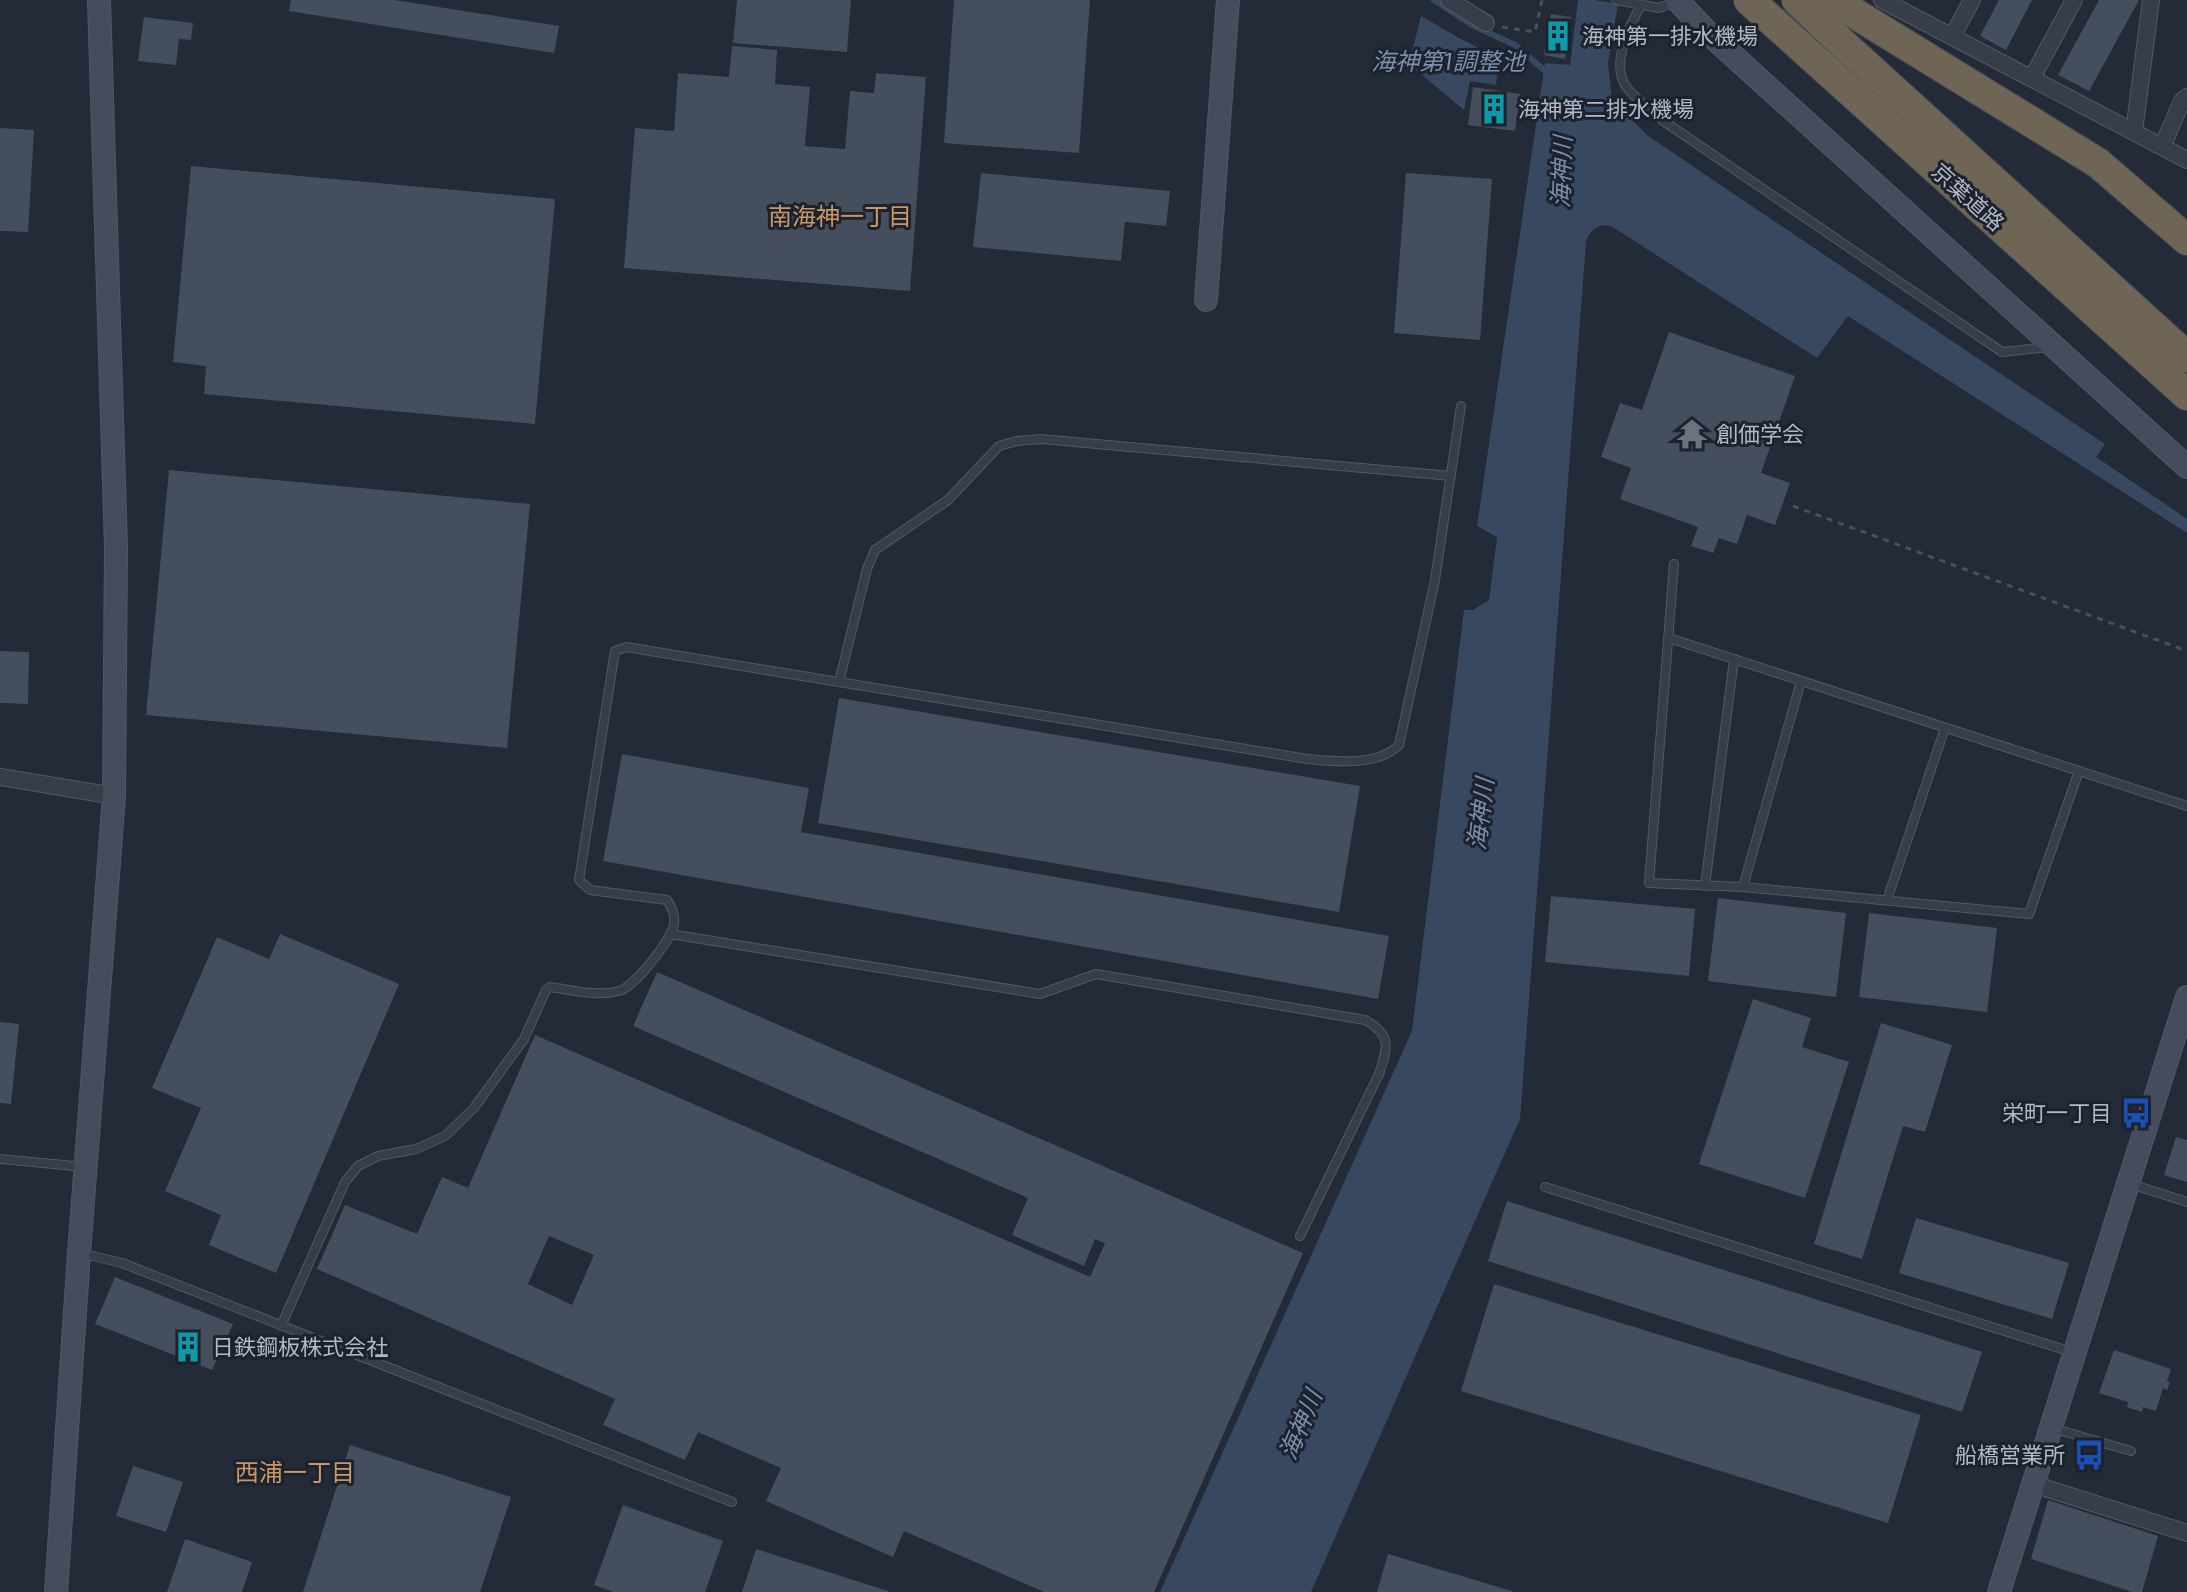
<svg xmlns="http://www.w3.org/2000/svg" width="2187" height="1592" viewBox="0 0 2187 1592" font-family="'Exo 2','Noto Sans JP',sans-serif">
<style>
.water{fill:#394861}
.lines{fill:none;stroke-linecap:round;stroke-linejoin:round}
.stream{stroke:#394861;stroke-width:6}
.building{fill:#444e5d;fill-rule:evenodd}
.lane-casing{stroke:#525864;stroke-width:10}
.street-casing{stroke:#525864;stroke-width:18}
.secondary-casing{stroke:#525864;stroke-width:24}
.highway-casing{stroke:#424854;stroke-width:32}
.path{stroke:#435357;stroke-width:3;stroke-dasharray:6 6;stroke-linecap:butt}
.lane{stroke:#373d49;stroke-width:8}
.street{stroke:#373d49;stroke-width:16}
.secondary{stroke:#454c5c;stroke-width:22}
.highway{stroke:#6e6554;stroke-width:30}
.labels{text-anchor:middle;stroke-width:6;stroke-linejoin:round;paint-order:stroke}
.poi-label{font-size:22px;fill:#b2b8c5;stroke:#1c222e;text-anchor:start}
.street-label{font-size:22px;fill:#b2b8c5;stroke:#1c222e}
.water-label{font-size:24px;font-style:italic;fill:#7c8eab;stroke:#1c222e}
.neighbourhood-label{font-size:24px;fill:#cc9765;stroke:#1c222e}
</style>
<rect width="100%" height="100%" fill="#232b38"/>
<g class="water">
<path d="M1578,0H1594L1618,4L1608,63L1612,99L1648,136L2105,444L2096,457L2187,519V533L1848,316L1817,358L1611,226C1599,223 1589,231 1586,242L1520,1119L1311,1592H1160L1412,1031L1464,610H1473L1489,600L1497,537L1477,526L1545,63L1570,65Z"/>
<polygon points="1421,16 1459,38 1499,58 1496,85 1470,81 1464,110 1409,64"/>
</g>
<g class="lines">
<polyline class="stream" points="1434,0 1472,25 1515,45 1544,70"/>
</g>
<g class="building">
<polygon points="291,0 394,0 559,26 554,53 289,11"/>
<polygon points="737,0 851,0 847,52 733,43"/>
<polygon points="954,0 1090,0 1079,153 944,143"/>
<polygon points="1999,0 2032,0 2006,50 1980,36"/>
<polygon points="2099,0 2139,0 2089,91 2058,75"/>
<polygon points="1551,14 1571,17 1565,59 1544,55"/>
<polygon points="144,17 193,23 191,40 179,39 176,65 138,61"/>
<polygon points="732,46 777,50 775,84 810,87 805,146 845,149 850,91 874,93 876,73 926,77 910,291 624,268 635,128 674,131 678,73 729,77"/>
<polygon points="1473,87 1520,94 1515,131 1468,125"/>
<polygon points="0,128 34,130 28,232 0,231"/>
<polygon points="191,166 555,199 535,424 204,394 206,366 173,362"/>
<polygon points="981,173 1170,191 1166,226 1125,222 1121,261 973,247"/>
<polygon points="1406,173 1492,179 1480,340 1394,333"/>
<polygon points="1669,332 1795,376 1761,473 1790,483 1775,525 1747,515 1737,544 1719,538 1713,553 1691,546 1698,527 1620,499 1631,468 1601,457 1620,403 1642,410"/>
<polygon points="169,470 530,504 507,748 146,715"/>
<polygon points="0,651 29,652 28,704 0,703"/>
<polygon points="839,698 1360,786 1339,912 818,823"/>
<polygon points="622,754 809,788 801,832 1389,936 1378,999 603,861"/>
<polygon points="1551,896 1695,909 1689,976 1545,962"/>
<polygon points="1718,898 1846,913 1836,997 1708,981"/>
<polygon points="1869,913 1997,928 1987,1012 1859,997"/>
<polygon points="280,934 399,984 276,1273 209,1245 221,1215 165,1191 201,1108 152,1088 217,937 269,959"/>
<path d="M657,972L1303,1253L1154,1592H1044L904,1531L893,1557L766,1501L781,1468L698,1432L685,1460L603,1425L615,1399L317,1269L345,1205L417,1234L442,1177L468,1188L535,1035L1090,1277L1105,1243L1095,1239L1084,1266L1012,1235L1028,1198L633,1026ZM549,1236L594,1255L572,1305L528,1284Z"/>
<polygon points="1753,999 1811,1018 1802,1047 1849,1062 1805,1198 1699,1164"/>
<polygon points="0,1022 19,1024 11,1104 0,1103"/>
<polygon points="1881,1023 1952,1045 1925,1132 1903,1126 1862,1259 1814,1244"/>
<polygon points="2176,1137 2187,1140 2187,1182 2164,1175"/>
<polygon points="1507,1201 1982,1352 1962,1412 1488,1261"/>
<polygon points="1916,1218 2069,1263 2052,1319 1899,1273"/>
<polygon points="115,1277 233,1324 212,1370 95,1324"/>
<polygon points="1494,1284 1921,1415 1888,1523 1461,1391"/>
<polygon points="2114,1350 2171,1369 2167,1381 2170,1382 2167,1390 2163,1388 2156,1411 2143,1407 2142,1412 2127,1407 2128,1402 2099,1393"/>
<polygon points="350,1445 511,1497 480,1592 303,1592"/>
<polygon points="133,1466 183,1482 166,1532 116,1516"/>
<polygon points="2048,1500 2158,1536 2142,1592 2132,1592 2031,1559"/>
<polygon points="623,1505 723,1541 705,1592 613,1592 594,1585"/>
<polygon points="185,1539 252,1562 242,1592 167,1592"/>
<polygon points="756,1549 888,1591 888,1592 742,1592"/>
<polygon points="1388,1554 1512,1591 1512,1592 1377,1592"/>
</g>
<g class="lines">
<g class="lane-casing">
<g id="lane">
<polyline points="1616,0 1659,8 1677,1"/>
<path d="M1641,5C1629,27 1609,67 1628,89C1638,101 1651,110 1662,120L2002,352L2049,347"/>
<polyline points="1674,564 1649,883 1743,887"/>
<polyline points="1669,638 2187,806"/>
<polyline points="1801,681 1743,887 2029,914 2079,771"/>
<polyline points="839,682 867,569 875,550 948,500 999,446 1017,441 1041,439 1451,476"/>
<polyline points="1705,886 1734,659"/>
<polyline points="1887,900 1945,728"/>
<path d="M670,934L1040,994L1096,974L1365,1020C1392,1035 1388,1048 1379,1074L1300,1236"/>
<polyline points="0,1159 85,1167"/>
<polyline points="2131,1184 2187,1202"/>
<polyline points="1545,1187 2075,1353"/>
<polyline points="80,1253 122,1263 732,1502"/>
<path d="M281,1326L345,1182L358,1166L378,1156L416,1149L445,1136L474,1108L524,1039L546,990L550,987C572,990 596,997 619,991C634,987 672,940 674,924C675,914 672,908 667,900L590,890L579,880L615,651L626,647L1307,759C1335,761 1377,767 1399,745L1435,580L1461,406"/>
<polyline points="2052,1428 2131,1451"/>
</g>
</g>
<g class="street-casing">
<g id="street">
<polyline points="1449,0 1486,23"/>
<polyline points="1882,0 2187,160"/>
<polyline points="1952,37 1972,0"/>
<polyline points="2032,78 2074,0"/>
<polyline points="2134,132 2151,0"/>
<polyline points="2162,147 2182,101 2187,97"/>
<polyline points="0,777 114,796"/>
<polyline points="2033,1484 2187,1533"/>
</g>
</g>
<g class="secondary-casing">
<g id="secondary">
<polyline points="1677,0 1708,33 2187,467"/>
<polyline points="1206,300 1228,0"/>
<polyline points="56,1592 79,1253 114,796 116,547 99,0"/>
<polyline points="1999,1592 2187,997"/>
</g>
</g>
<g class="highway-casing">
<g id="highway">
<polyline points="1749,0 2187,395"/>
<polyline points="1797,0 1842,43 2187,357"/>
<polyline points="1833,0 2098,163 2187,240"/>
</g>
</g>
<g class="path">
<polyline points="1502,27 1535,32 1542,0"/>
<polyline points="1793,506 2187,651"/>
</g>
<use href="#lane" class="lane"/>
<use href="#street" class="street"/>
<use href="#secondary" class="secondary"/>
<use href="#highway" class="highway"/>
</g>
<defs>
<g id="building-bare" transform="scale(2.4)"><path d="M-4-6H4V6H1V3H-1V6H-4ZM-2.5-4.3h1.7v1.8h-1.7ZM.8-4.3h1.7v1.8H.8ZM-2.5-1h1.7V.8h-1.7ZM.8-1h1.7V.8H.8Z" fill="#0f9aa8" stroke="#1c222e" stroke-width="2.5" paint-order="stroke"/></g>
<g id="temple-bare" transform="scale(2.4)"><path d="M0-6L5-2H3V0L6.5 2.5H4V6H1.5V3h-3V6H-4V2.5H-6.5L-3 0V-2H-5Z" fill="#6b7280" stroke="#1c222e" stroke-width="2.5" paint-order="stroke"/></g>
<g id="bus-bare" transform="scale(2.4)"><path d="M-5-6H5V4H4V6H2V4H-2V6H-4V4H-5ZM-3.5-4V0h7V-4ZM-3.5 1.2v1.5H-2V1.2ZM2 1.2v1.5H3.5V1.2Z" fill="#1a4fb4" stroke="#1c222e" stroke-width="2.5" paint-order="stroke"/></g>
</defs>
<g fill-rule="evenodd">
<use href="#building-bare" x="1558" y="36"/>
<use href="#building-bare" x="1494" y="109"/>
<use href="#temple-bare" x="1692" y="434"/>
<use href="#bus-bare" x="2136" y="1113"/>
<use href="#building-bare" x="188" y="1347"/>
<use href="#bus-bare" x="2089" y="1455"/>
</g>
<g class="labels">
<g class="poi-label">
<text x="1582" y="44">海神第一排水機場</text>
<text x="1518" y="117">海神第二排水機場</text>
<text x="1716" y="442">創価学会</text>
<text x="2112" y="1121" text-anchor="end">栄町一丁目</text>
<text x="212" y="1355">日鉄鋼板株式会社</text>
<text x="2065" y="1463" text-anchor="end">船橋営業所</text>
</g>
<g class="street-label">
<text transform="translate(1968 197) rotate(42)" y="8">京葉道路</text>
</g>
<g class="water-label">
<text x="1448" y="70">海神第1調整池</text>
<text transform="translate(1562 172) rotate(-88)" y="8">海神川</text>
<text transform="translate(1481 814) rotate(-83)" y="8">海神川</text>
<text transform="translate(1301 1425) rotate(-67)" y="8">海神川</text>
</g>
<g class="neighbourhood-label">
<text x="840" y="225">南海神一丁目</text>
<text x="295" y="1481">西浦一丁目</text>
</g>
</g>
</svg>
